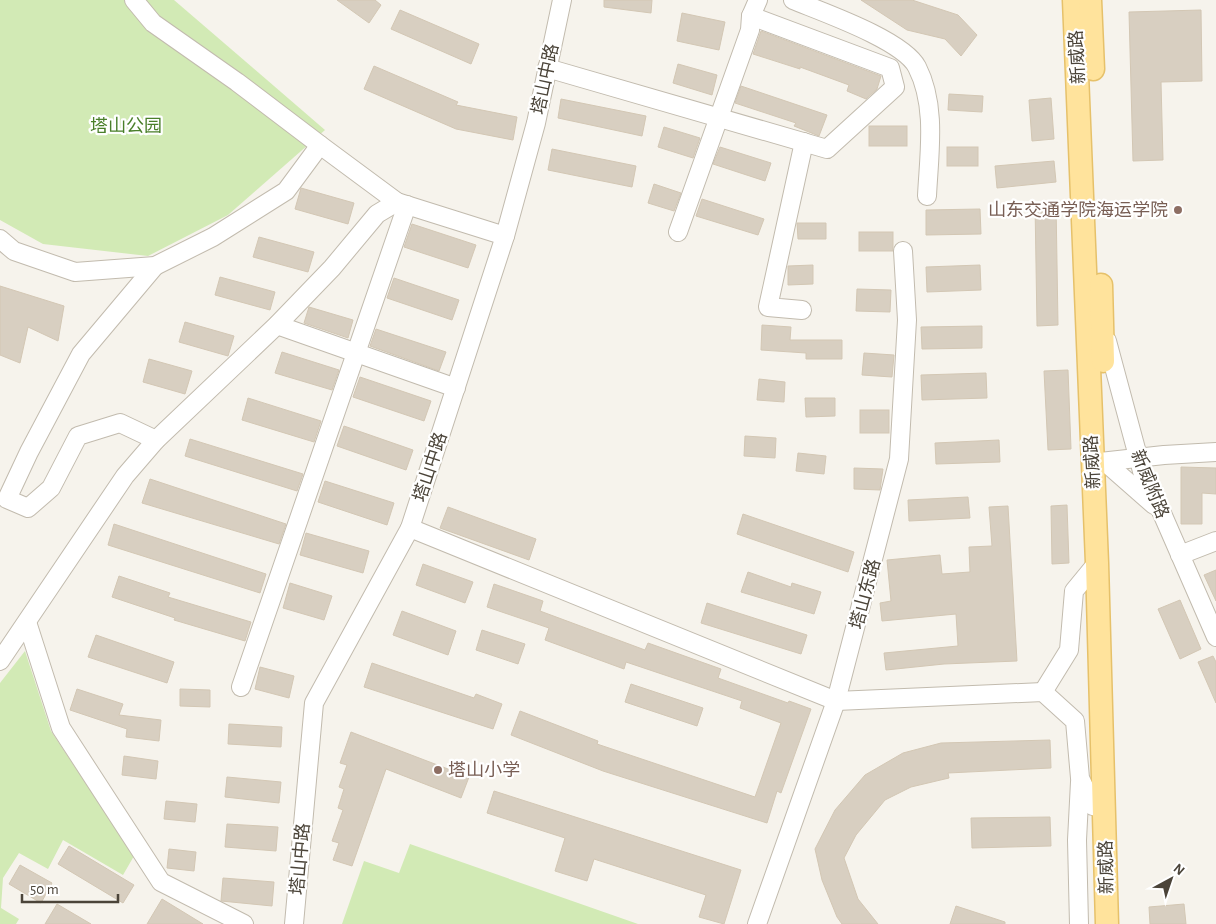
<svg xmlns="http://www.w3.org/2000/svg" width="1216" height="924" viewBox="0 0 1216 924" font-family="'Alegreya Sans','Noto Sans SC',sans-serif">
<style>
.green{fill:#d2eab5}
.building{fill:#d8cfc1;stroke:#d3c7b4}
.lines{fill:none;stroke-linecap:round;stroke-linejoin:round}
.minor-casing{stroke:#c2bbae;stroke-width:20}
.major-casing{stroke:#e6c16a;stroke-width:25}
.minor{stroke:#fff;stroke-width:18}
.major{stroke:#ffe39c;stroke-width:22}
.education-dot{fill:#8d6e63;stroke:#fff;stroke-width:2}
.labels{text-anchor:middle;stroke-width:4.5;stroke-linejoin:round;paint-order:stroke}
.street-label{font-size:18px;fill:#4b4439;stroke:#fff}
.park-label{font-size:18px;fill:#4a7f2a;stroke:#fff}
.education-label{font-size:18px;fill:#785e54;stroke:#fff;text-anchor:end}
</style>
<rect width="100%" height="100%" fill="#f6f3ec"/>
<g class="green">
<polygon points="0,0 174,0 325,130 228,215 148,256 43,244 0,220"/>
<polygon points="25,651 51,731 134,856 123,875 63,840 48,869 19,853 3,878 1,908 19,919 16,924 0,924 0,683"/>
<polygon points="410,844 638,924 342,924 364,861 399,873"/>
</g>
<g class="building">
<polygon points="337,0 375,0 381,5 369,23"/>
<polygon points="604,0 652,0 651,13 604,7"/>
<polygon points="861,0 912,0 958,15 977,35 961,56 945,39 907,30"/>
<polygon points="400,10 479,44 471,64 391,29"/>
<polygon points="1201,10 1202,81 1161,82 1163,160 1133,161 1129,12"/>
<polygon points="682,13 725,22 719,50 677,41"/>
<polygon points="761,31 881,76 877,89 866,99 847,91 849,85 800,67 800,69 753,54"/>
<polygon points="678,64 717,75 712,95 673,83"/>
<polygon points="374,66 458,102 456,105 517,117 513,140 456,129 364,89"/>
<polygon points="741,86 827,115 819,136 794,126 796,123 735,103"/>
<polygon points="949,94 983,96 982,112 948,110"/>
<polygon points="1051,98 1054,139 1032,141 1029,100"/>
<polygon points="561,99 646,116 642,136 558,118"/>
<rect x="869" y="126" width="38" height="20"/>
<polygon points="664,127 700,138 693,158 658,147"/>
<polygon points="720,147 771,163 765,181 713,164"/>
<rect x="947" y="147" width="31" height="19"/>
<polygon points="552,149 636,166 632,187 548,170"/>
<polygon points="1054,161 1056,182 997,188 995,166"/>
<polygon points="654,184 681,193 674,211 648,203"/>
<polygon points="301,188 354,203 348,224 295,209"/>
<polygon points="702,199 764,219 758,235 696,216"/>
<polygon points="1056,202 1058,325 1037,326 1035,203"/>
<polygon points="980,209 981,234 926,235 926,210"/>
<polygon points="797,223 826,223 826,239 798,239"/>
<polygon points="412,224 476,245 468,268 404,247"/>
<rect x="859" y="232" width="34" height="19"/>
<polygon points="259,237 314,252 308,272 253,257"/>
<polygon points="813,265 813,284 788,285 788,266"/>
<polygon points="980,265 981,290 927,292 926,267"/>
<polygon points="220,277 275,292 270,310 215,295"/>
<polygon points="394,278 459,300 452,320 387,298"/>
<polygon points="0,286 64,306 58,341 28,327 20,363 0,355"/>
<polygon points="857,289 891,290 890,312 856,311"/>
<polygon points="309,307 353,320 348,338 304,323"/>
<polygon points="185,322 234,336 228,356 179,342"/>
<polygon points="762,325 791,327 790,340 842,340 842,359 806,359 806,353 761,350"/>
<polygon points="982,326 982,348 922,349 921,327"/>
<polygon points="376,329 446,352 439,371 370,346"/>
<polygon points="282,352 339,370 332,390 275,373"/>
<polygon points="864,353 894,355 892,377 862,375"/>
<polygon points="149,359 192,371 185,394 143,382"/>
<polygon points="1068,370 1071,449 1048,450 1044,371"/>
<polygon points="986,373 987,398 922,400 921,375"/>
<polygon points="360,377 431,401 424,421 353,397"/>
<polygon points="759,379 785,382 784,402 757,400"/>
<polygon points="248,398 321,421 314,442 242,420"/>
<polygon points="805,398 835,398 835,416 806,417"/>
<rect x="860" y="410" width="29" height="23"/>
<polygon points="344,426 413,450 406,470 337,446"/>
<polygon points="745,436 776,438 775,458 744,456"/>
<polygon points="190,439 303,474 297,491 185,456"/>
<polygon points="999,440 1000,462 936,464 935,443"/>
<polygon points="798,453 826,456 824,474 796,471"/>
<polygon points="1181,467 1216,468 1216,494 1202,493 1202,524 1181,524"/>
<polygon points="854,468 883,469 880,490 854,489"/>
<polygon points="150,479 286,524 279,544 142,503"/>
<polygon points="325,481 394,503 387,525 318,502"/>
<polygon points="968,497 970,518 909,521 908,500"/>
<polygon points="1067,505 1069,563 1052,564 1051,506"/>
<polygon points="1008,506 1017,661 944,664 886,670 884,653 958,646 956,614 882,621 880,603 891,601 887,560 940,555 942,574 970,572 969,547 992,546 989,507"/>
<polygon points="448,507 536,539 529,560 440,528"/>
<polygon points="743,514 854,552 848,572 737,534"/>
<polygon points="114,524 266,574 260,593 108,545"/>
<polygon points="306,533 369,551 363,573 300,555"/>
<polygon points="423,564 473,582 465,603 416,585"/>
<polygon points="1216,570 1216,601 1204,575"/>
<polygon points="748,572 791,587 792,583 821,592 814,614 741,592"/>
<polygon points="119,576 170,593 168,597 251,622 245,641 174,620 175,618 112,597"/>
<polygon points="290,583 332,596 324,620 283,608"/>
<polygon points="494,584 543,601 540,611 645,650 648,643 721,669 718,678 788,703 789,701 811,709 781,793 777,791 767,823 603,771 511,735 520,711 598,741 597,744 755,797 781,723 740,708 742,701 626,662 624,669 545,640 549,628 487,607"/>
<polygon points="1180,600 1201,649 1180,659 1158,609"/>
<polygon points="707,603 807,635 801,654 701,623"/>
<polygon points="402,611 456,631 448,655 393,635"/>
<polygon points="482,630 525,644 518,664 476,650"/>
<polygon points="96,635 174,662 167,683 88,657"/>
<polygon points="1213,656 1216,662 1216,703 1198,662"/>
<polygon points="372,663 474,698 476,694 502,704 493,729 364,687"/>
<polygon points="260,667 294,676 289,698 255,689"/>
<polygon points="631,684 703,708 697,726 625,702"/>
<polygon points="77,689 123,704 119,715 161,720 159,741 126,737 127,729 70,710"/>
<polygon points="180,689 210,690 210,707 180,706"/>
<polygon points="229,724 282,727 281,747 228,744"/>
<polygon points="351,732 469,777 461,798 386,769 352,866 333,860 339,843 332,841 343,810 338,808 344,789 339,787 347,765 340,763"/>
<polygon points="1050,740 1051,768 948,773 949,778 911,787 885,800 856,835 844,858 858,899 878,924 842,924 837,917 822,880 815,849 835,810 865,775 903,753 941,743"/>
<polygon points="124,756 158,761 156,779 122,775"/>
<polygon points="227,777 281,782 279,803 225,797"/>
<polygon points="494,791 741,870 724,924 699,917 706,895 594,859 587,881 555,871 565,838 487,813"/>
<polygon points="166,801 197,804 195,822 164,819"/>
<polygon points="1050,817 1051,846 972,848 971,818"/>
<polygon points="227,824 278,827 276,851 225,847"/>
<polygon points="69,846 134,885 123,903 58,864"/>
<polygon points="169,849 196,852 194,871 167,868"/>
<polygon points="20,865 52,883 41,903 9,884"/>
<polygon points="223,878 274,882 272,906 221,901"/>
<polygon points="162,899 203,924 147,924"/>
<polygon points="57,904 91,924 45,924"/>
<polygon points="1184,904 1186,924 1150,924 1149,907"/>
<polygon points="956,906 1005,922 1005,924 950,924"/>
</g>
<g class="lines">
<g class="minor-casing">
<g id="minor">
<polyline points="134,0 153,23 237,82 320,145"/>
<path d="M793,0C822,12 903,40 917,67C937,106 929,154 927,196"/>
<polyline points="547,68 827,149 895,87 890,68 751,16"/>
<polyline points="678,232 750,30 751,16 758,0"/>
<polyline points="0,239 14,251 75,272 155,266 213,237 286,191 320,145 397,202"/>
<polyline points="155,266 81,354 29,452 7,499 28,508 51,488 78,436 120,423 156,440"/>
<polyline points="802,310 768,307 804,142"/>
<polyline points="277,325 456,388"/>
<polyline points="1107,341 1143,475 1161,511 1216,637"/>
<polyline points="1105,462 1154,505"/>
<polyline points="1091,463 1164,455 1216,452"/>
<polyline points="410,528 836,701 1043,692 1075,721 1080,778 1093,806 1105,808"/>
<polyline points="1180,555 1216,541"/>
<polyline points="27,622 61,728 161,882 244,924"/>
<polyline points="0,661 125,476 156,440 277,325 332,268 377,214 397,202 505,236"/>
<polyline points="241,687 407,205"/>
<polyline points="1043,692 1069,650 1074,591 1097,563"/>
<polyline points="294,924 314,703 410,528 505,236 536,123 562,0"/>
<polyline points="757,924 836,701 899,459 907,320 903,251"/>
<polyline points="1079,924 1077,840 1080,782"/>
</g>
</g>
<g class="major-casing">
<g id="major">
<polyline points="1074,0 1097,563 1107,924"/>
<polyline points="1090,0 1093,69"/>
<polyline points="1101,285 1103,361"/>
</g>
</g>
<use href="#minor" class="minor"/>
<use href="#major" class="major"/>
</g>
<g class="education-dot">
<circle cx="1178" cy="210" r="5"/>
<circle cx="438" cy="770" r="5"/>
</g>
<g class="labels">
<g class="street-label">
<text transform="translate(1077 57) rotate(-93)" y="6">新威路</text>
<text transform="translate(545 79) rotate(-78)" y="6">塔山中路</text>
<text transform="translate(1092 462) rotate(-93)" y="6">新威路</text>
<text transform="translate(430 467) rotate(-72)" y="6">塔山中路</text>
<text transform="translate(1150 484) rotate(68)" y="6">新威附路</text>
<text transform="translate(865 594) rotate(-75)" y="6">塔山东路</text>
<text transform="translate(300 859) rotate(-85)" y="6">塔山中路</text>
<text transform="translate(1106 867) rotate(-91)" y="6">新威路</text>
</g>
<g class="park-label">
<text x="126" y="132">塔山公园</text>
</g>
<g class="education-label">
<text x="1168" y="216">山东交通学院海运学院</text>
<text x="448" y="776" text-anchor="start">塔山小学</text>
</g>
</g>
<g transform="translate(1171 879) rotate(40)" stroke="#ffffff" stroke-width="4" paint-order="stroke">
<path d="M0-4L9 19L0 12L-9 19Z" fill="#4b4439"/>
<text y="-8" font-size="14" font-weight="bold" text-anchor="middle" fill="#4b4439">N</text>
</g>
<path d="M22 894v8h96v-8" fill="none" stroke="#4b4439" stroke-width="2.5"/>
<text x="30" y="894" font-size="15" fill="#4b4439" stroke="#ffffff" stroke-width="4" paint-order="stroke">50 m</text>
</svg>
